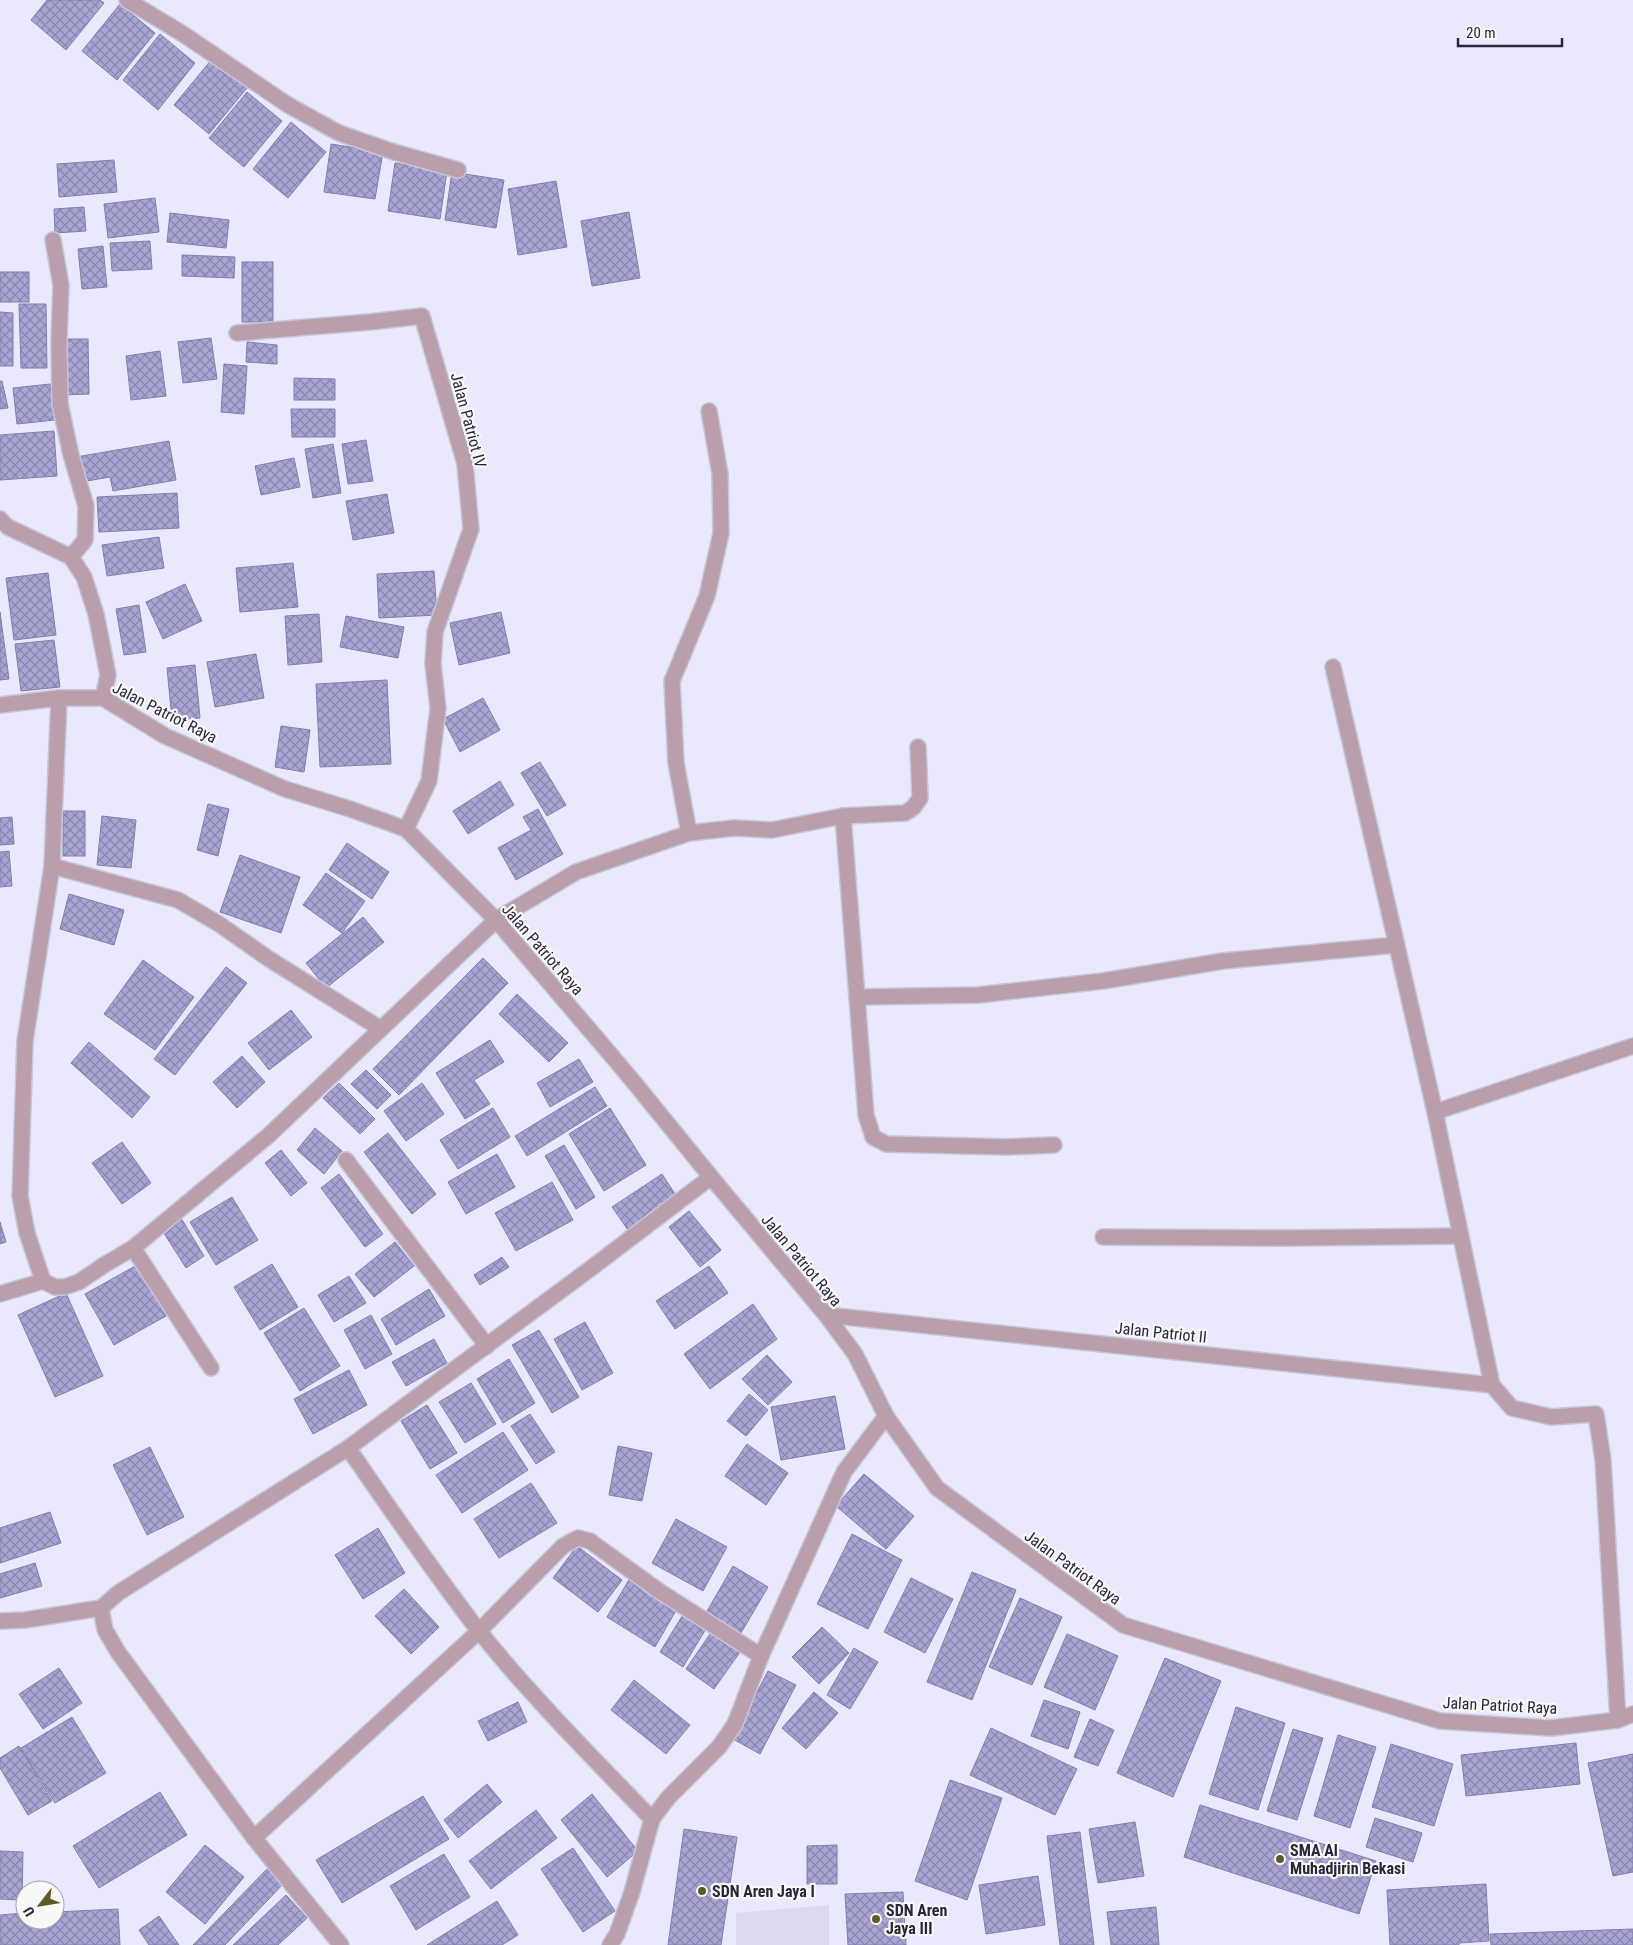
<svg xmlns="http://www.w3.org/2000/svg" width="1633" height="1945" viewBox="0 0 1633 1945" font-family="'Roboto Condensed',sans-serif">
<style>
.built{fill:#dbdaf1}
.building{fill:url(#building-cross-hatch);stroke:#827eac}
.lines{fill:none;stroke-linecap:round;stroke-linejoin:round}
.minor-casing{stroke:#c6c5da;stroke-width:18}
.minor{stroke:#ba9eab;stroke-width:15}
.poi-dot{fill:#5b5b27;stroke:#f8f8f8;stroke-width:2}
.labels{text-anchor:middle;stroke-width:4.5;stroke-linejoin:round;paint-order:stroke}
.street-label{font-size:16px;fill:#282639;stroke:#f8f8f8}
.poi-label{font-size:16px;font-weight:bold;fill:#282639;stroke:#f8f8f8;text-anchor:start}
</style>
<defs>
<pattern id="building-cross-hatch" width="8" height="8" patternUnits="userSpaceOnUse" patternTransform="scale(1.25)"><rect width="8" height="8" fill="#a8a5d5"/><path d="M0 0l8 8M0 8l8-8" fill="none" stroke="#8986ae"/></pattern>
</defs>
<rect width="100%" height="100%" fill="#e9e8fd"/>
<polygon class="built" points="829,1905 829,1945 736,1945 736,1913"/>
<g class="building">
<polygon points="47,0 100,0 104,3 66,50 31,20"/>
<polygon points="120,4 155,33 117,80 82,51"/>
<polygon points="160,34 195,63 158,110 123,80"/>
<polygon points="212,59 247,88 209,134 174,105"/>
<polygon points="247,92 282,121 244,167 209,138"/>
<polygon points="291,122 326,152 288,198 253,169"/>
<polygon points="331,144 383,152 375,199 324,192"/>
<polygon points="114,160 117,192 59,197 57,164"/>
<polygon points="395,163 447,171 440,219 388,211"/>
<polygon points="452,172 504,180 496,228 445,220"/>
<polygon points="556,181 567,247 518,255 508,189"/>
<polygon points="155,198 159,232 108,238 104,204"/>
<polygon points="84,207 86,231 55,233 54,209"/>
<polygon points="629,212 640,278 592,286 581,221"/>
<polygon points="170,213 229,220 226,248 167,242"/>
<polygon points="150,241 152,269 112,271 110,243"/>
<polygon points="103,246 107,287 82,289 78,249"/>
<polygon points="182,255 235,257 234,278 182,276"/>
<rect x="242" y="262" width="31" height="60"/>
<rect x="0" y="272" width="29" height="30"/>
<polygon points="19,304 46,304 47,368 21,368"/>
<polygon points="0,312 13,313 13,366 0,366"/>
<polygon points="211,338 217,379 183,383 178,342"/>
<polygon points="60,339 88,339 89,394 62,395"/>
<polygon points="247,342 277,345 277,364 246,362"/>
<polygon points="160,351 166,396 131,400 126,356"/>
<polygon points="224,364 247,366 244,414 221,412"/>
<polygon points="294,378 335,379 335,400 294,400"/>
<polygon points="0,381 2,381 8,408 0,409"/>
<polygon points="50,384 55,420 17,424 13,388"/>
<polygon points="291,409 335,409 335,437 292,437"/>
<polygon points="54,431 57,476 0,480 0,435"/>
<polygon points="366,440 373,481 348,484 342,444"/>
<polygon points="169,441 176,480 113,491 110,477 81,482 76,457"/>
<polygon points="333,444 341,493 313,498 305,449"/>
<polygon points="294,458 300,487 261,495 255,466"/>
<polygon points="177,493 179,528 99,532 97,497"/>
<polygon points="387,494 394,533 353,540 346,501"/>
<polygon points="159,537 164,568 107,576 102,545"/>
<polygon points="293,563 298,607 240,612 236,568"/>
<polygon points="434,571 437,615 379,618 377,574"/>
<polygon points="48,573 56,635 14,640 6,578"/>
<polygon points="185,584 202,621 163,639 146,602"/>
<polygon points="139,605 146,652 124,655 116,609"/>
<polygon points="0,612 9,679 0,680"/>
<polygon points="501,612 510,653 459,665 450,623"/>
<polygon points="319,614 322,662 288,665 285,616"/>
<polygon points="346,616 404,627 398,658 340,647"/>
<polygon points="54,640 60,687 21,691 15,644"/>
<polygon points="256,654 264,698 215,707 207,662"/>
<polygon points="195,665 200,718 172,720 167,668"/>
<polygon points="387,680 391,764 320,767 316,684"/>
<polygon points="483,698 500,730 460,752 443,719"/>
<polygon points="281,726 310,730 304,772 275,767"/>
<polygon points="540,762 566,805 547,816 521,773"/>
<polygon points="500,781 514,805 468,834 453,811"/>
<polygon points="208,804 229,809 218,856 197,850"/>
<polygon points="538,809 563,854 516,880 498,848 531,830 523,817"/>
<rect x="63" y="811" width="22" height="45"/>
<polygon points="102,816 136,820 131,868 97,865"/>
<polygon points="12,817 14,844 0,845 0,818"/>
<polygon points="347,843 389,872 372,899 329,870"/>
<polygon points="9,851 12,886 0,887 0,852"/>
<polygon points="240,855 300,877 281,933 220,912"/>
<polygon points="326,873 365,901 342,933 303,905"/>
<polygon points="69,894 124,910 114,945 60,929"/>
<polygon points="363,917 384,942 326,988 306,963"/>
<polygon points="483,958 508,983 399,1095 373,1069"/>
<polygon points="143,960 194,997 155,1050 104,1014"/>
<polygon points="226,967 247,983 175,1075 154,1059"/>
<polygon points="517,994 568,1043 549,1062 499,1014"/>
<polygon points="291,1010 312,1037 269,1070 248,1043"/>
<polygon points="490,1040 504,1062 474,1080 490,1104 465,1119 436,1073"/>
<polygon points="89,1042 150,1097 132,1118 71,1063"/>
<polygon points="242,1056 265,1082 237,1108 213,1082"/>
<polygon points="579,1059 593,1082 550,1107 537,1083"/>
<polygon points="366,1070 391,1095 377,1109 351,1084"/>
<polygon points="339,1083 375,1119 360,1134 323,1098"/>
<polygon points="422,1083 444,1114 406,1141 384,1111"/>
<polygon points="595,1087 607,1106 527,1156 515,1136"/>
<polygon points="493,1108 510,1137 458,1169 440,1140"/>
<polygon points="610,1108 646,1165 604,1191 569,1134"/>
<polygon points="315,1128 342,1151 324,1174 297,1150"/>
<polygon points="388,1133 436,1194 412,1214 364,1152"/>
<polygon points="122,1142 151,1183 122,1204 92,1163"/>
<polygon points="564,1145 595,1197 576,1209 545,1156"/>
<polygon points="281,1150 307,1183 291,1196 265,1163"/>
<polygon points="497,1154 515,1187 466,1214 448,1182"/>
<polygon points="339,1174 383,1234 365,1247 321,1188"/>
<polygon points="662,1174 677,1197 628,1230 612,1207"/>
<polygon points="552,1182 573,1220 516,1251 495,1213"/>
<polygon points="232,1197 258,1240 216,1265 190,1222"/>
<polygon points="689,1211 721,1250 700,1267 669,1227"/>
<polygon points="181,1218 204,1256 186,1268 162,1230"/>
<polygon points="0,1222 6,1242 0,1244"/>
<polygon points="395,1242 414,1266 374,1297 355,1274"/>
<polygon points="502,1257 509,1267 480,1285 474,1275"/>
<polygon points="272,1264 298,1307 260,1330 234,1287"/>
<polygon points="137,1265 166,1316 114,1345 85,1294"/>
<polygon points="709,1266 728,1293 675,1329 656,1301"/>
<polygon points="349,1276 366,1303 334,1322 318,1295"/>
<polygon points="429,1289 445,1316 396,1345 381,1319"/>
<polygon points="66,1293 103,1376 55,1397 18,1315"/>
<polygon points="753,1304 777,1339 710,1389 684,1354"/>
<polygon points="304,1308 340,1366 300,1391 264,1333"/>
<polygon points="371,1315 392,1354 365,1369 344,1330"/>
<polygon points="585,1322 613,1373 582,1390 554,1339"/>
<polygon points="539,1330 579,1397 552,1413 512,1345"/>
<polygon points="434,1339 447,1363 406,1386 392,1362"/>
<polygon points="767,1355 792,1382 768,1405 742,1379"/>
<polygon points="509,1359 535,1403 503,1423 477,1379"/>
<polygon points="349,1370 367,1405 313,1434 294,1399"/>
<polygon points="471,1383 496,1424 465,1443 439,1402"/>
<polygon points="749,1394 768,1410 746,1436 727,1421"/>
<polygon points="835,1396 845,1449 781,1460 771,1407"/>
<polygon points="427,1405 457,1453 430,1469 401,1421"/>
<polygon points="530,1414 555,1452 536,1464 511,1426"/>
<polygon points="503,1432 528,1470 462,1513 436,1475"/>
<polygon points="747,1444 788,1473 766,1505 725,1476"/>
<polygon points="618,1446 652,1453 642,1501 609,1495"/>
<polygon points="150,1447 184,1517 147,1535 113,1465"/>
<polygon points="864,1474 914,1516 886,1549 836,1506"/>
<polygon points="531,1483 557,1523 499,1558 474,1519"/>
<polygon points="50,1512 61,1543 0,1563 0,1528"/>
<polygon points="676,1519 727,1547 703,1591 652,1563"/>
<polygon points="378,1528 405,1573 363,1599 335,1555"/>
<polygon points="852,1534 902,1560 868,1629 817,1604"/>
<polygon points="577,1546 622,1580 598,1612 553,1578"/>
<polygon points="35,1563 42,1586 0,1598 0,1574"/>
<polygon points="733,1566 768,1587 741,1633 706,1613"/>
<polygon points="972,1572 1016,1590 972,1700 927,1682"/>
<polygon points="630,1578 678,1607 655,1647 607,1617"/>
<polygon points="911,1578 953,1599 925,1653 884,1632"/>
<polygon points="404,1589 439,1627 411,1654 375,1616"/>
<polygon points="1020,1598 1062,1617 1032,1685 989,1667"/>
<polygon points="684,1613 707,1627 683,1667 660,1652"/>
<polygon points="822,1627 849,1653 819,1684 792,1657"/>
<polygon points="712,1631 740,1652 714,1689 686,1669"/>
<polygon points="1067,1634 1118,1656 1095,1710 1044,1687"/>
<polygon points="854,1648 878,1662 850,1709 827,1695"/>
<polygon points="1165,1658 1221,1681 1173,1797 1117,1773"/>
<polygon points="59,1668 82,1703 43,1729 19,1694"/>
<polygon points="768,1671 796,1685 760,1754 733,1739"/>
<polygon points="634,1680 690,1725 666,1754 611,1710"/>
<polygon points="814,1692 838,1713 806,1749 782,1728"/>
<polygon points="1044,1700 1080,1712 1068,1749 1031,1736"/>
<polygon points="518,1702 527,1722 488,1741 478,1721"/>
<polygon points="1236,1707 1285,1723 1258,1810 1209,1794"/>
<polygon points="72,1717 106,1773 55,1803 21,1748"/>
<polygon points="1090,1719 1114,1730 1098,1766 1074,1757"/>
<polygon points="991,1728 1077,1769 1055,1815 970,1775"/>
<polygon points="1293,1729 1323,1738 1297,1820 1267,1811"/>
<polygon points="1338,1735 1376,1747 1350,1828 1314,1816"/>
<polygon points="1576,1743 1580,1784 1466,1796 1461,1755"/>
<polygon points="1391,1744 1453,1764 1434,1826 1372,1807"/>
<polygon points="19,1746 52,1801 28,1815 0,1768 0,1758"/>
<polygon points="1633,1754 1633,1872 1613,1876 1588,1763"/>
<polygon points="950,1780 1002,1798 967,1900 915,1881"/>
<polygon points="487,1784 502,1802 458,1838 444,1820"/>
<polygon points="160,1792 187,1835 99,1888 73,1846"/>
<polygon points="592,1794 638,1851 607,1877 561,1820"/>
<polygon points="423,1796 449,1839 342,1903 316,1860"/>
<polygon points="1200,1805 1376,1861 1359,1914 1184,1857"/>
<polygon points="536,1810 557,1838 491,1889 469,1861"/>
<polygon points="1375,1818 1422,1833 1413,1862 1366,1847"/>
<polygon points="1135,1822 1144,1876 1098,1883 1089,1829"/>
<polygon points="684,1829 737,1837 721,1945 668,1945"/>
<polygon points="1080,1832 1094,1945 1060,1945 1047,1836"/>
<polygon points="205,1845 244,1877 205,1924 166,1892"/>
<polygon points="837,1845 837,1884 807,1884 807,1846"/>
<polygon points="573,1848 615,1911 583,1932 541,1869"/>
<polygon points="0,1851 23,1852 22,1900 0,1899"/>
<polygon points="444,1854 470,1897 416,1930 390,1886"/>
<polygon points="269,1867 285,1882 225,1945 193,1945"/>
<polygon points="1038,1876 1045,1925 986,1934 979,1885"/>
<polygon points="1486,1884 1489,1941 1459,1943 1459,1945 1390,1945 1387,1890"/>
<polygon points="903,1892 906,1945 848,1945 845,1894"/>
<polygon points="286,1895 307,1918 278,1945 233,1945"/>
<polygon points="497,1901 518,1935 502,1945 454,1945 446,1933"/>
<polygon points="1156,1907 1159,1945 1111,1945 1107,1912"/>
<polygon points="118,1909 120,1945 0,1945 0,1915 25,1913 25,1920 55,1920 55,1912"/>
<polygon points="159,1916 179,1945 149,1945 139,1930"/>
<polygon points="1633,1929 1633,1945 1491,1945 1490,1934"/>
<polygon points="446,1933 454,1945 427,1945"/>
</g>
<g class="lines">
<g class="minor-casing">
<g id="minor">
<polyline points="127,0 183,34 288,105 339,133 394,152 458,170"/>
<polyline points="53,240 61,285 59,340 60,404 71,455 86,506 85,540 71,557"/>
<polyline points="237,333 370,322 422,316 465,464 471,529 435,632 433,664 438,708 429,781 406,829"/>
<polyline points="0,519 8,527 71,557 84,577 96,614 108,675 103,698"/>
<polyline points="1333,667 1435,1112 1492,1385 1512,1408 1551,1417 1596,1414 1603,1460 1618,1720"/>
<polyline points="59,698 52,866 25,1041 20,1196 27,1233 43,1281 55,1287 64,1287 79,1282 104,1265 133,1248 268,1136 496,920 576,872 689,833 734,828 772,830 843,816 905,813 913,808 920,798 918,747"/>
<polyline points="0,705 59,698 103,698 165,736 285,789 350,809 406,829 496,920 628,1075 711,1177 826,1315 855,1354 886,1416 937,1488 1123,1625 1440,1721 1551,1728 1618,1720 1633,1714"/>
<polyline points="843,816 857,997 978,995 1103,981 1223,961 1396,945"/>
<polyline points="689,833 676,763 672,681 707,596 721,533 720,474 709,411"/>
<polyline points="52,866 178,900 219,924 269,959 381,1029"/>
<polyline points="857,997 866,1115 873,1137 886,1144 1007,1147 1054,1145"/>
<polyline points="1435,1112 1633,1046"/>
<polyline points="346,1160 487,1346"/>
<polyline points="1103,1237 1289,1238 1461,1236"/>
<polyline points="133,1248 211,1368"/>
<polyline points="0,1294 43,1281"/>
<polyline points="826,1315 1492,1385"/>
<path d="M348,1448C391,1510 433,1572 479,1631C532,1697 593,1758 652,1819"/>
<polyline points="101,1608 105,1630 118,1652 254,1838 341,1945"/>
<polyline points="0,1621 25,1620 101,1608 118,1593 348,1448 590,1269 711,1177"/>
<polyline points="254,1838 479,1631 563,1546 578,1538 590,1541 659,1591 761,1656"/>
<polyline points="610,1945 617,1934 632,1892 652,1819 668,1798 719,1747 735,1724 761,1656 844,1472 886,1416"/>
</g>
</g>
<use href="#minor" class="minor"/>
</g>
<g class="poi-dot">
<circle cx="1280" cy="1859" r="5"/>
<circle cx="702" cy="1891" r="5"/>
<circle cx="876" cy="1919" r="5"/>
</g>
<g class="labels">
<g class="street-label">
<text transform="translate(469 420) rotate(75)" y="6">Jalan Patriot IV</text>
<text transform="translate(165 712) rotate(27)" y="6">Jalan Patriot Raya</text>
<text transform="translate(543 949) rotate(49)" y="6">Jalan Patriot Raya</text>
<text transform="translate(802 1260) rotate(50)" y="6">Jalan Patriot Raya</text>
<text transform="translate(1161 1332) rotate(6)" y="6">Jalan Patriot II</text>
<text transform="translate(1073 1567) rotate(36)" y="6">Jalan Patriot Raya</text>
<text transform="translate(1500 1705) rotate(3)" y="6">Jalan Patriot Raya</text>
</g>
<g class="poi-label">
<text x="1290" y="1856">SMA Al<tspan x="1290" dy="18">Muhadjirin Bekasi</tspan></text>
<text x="712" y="1897">SDN Aren Jaya I</text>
<text x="886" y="1916">SDN Aren<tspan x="886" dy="18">Jaya III</tspan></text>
</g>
</g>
<g transform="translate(40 1905) rotate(239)"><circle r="24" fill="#f8f8f8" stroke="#a5a4ac"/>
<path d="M0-4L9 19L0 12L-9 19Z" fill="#5b5b27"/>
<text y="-8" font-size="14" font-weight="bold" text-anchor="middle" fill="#282639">U</text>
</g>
<path d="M1458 38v8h104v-8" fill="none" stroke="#282639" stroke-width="2.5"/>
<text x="1466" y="38" font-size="15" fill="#282639" stroke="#f8f8f8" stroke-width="4" paint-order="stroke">20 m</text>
</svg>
